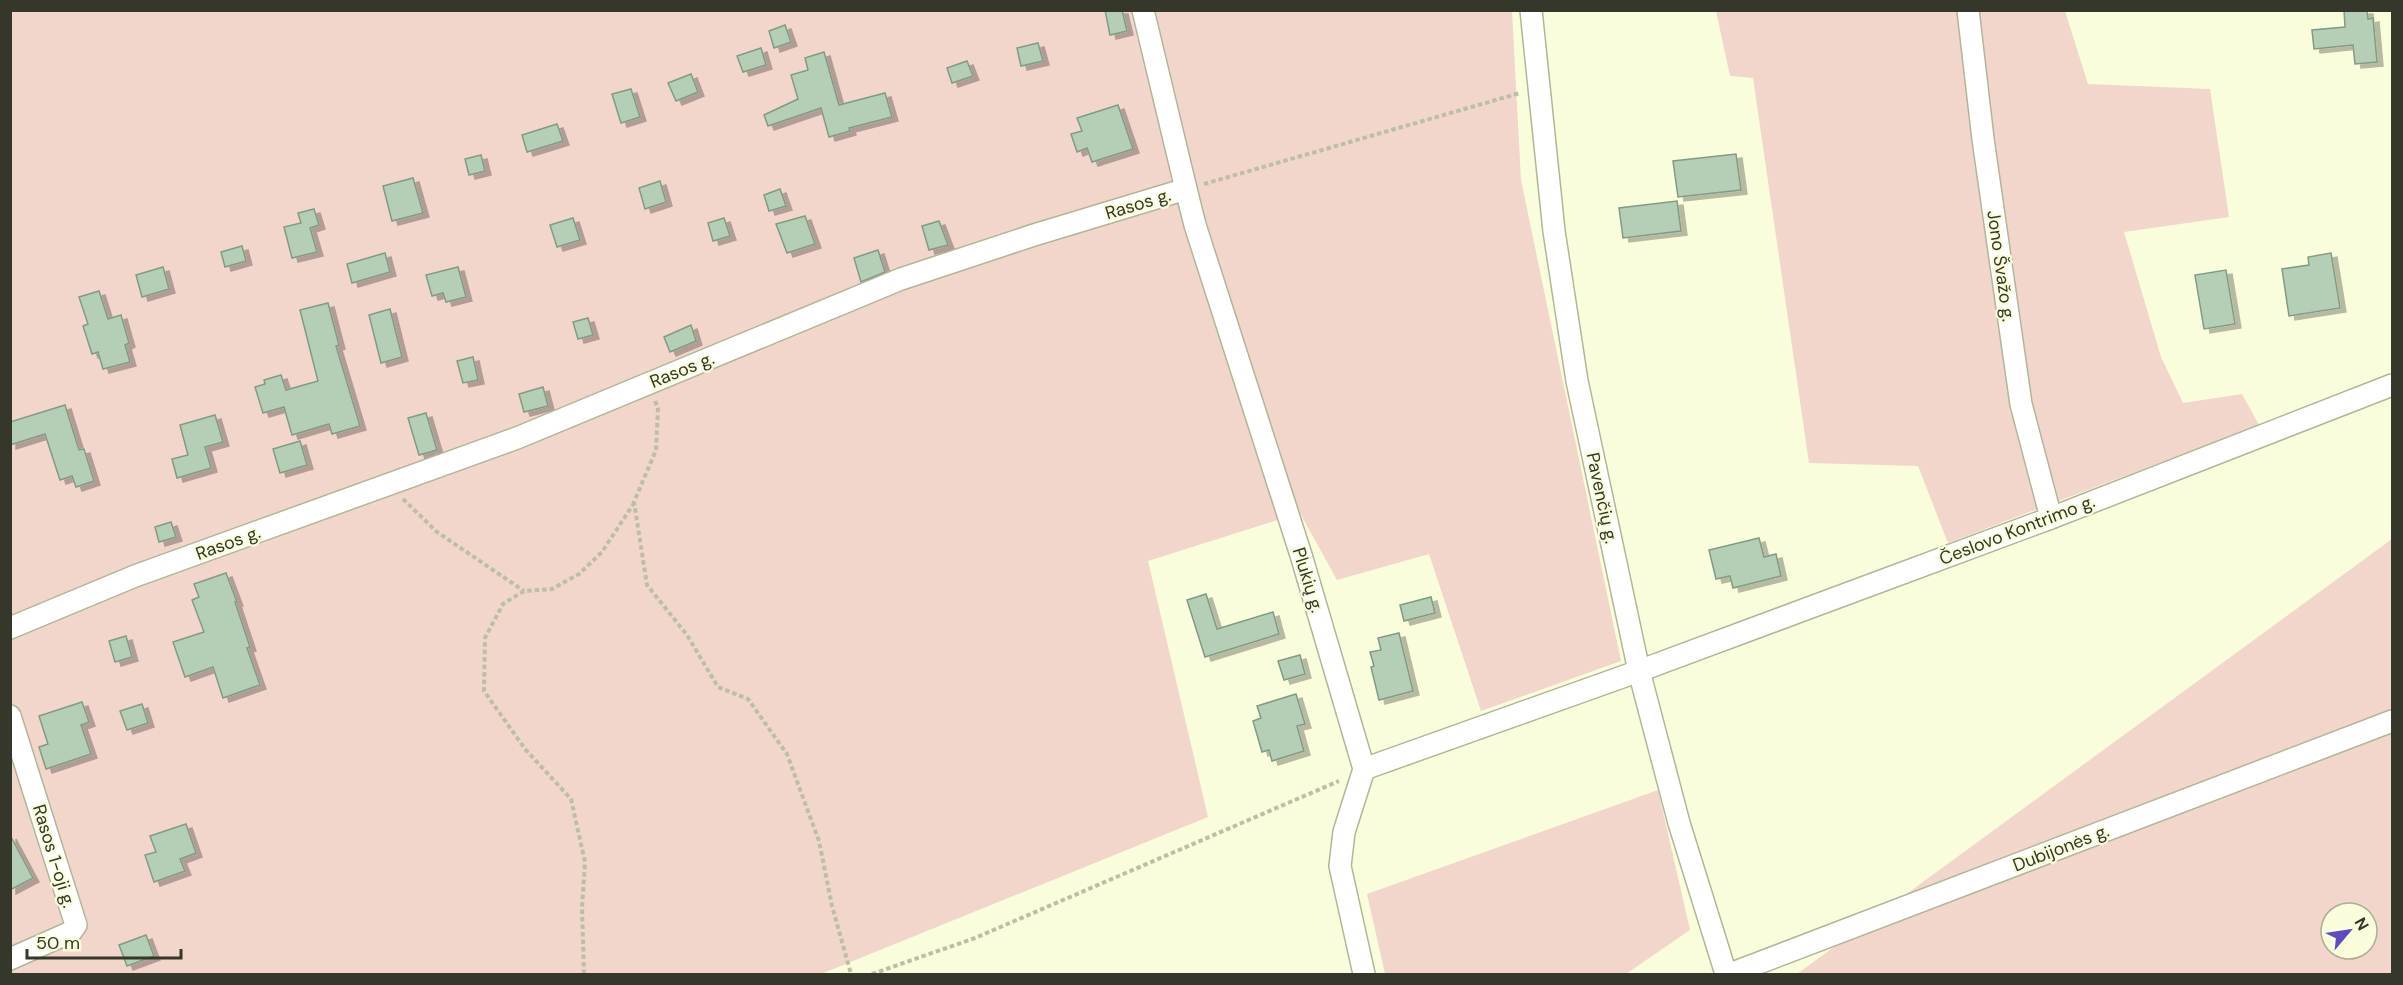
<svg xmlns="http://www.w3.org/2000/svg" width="2403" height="985" viewBox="0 0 2403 985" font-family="'DM Sans',sans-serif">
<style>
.green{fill:#f2d6cb;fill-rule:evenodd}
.building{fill:#b5cfb7;stroke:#819b84;stroke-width:1.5;filter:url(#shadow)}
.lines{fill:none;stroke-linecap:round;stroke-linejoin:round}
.minor-casing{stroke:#b2b697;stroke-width:24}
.path{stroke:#bcbfa4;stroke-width:4;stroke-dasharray:4.5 3;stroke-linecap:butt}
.minor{stroke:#fff;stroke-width:21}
.labels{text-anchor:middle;stroke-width:4.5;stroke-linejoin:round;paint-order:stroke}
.street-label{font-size:18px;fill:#35372a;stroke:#f9fddb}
</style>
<defs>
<filter id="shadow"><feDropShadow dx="6" dy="4" stdDeviation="0" flood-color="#0004"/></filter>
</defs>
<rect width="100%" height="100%" fill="#f9fddb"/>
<g class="green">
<polygon points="10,11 1512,11 1521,180 1621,661 1481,711 1429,554 1337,580 1300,513 1148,561 1208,817 821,974 11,974"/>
<polygon points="1716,11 2065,11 2088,84 2210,89 2229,217 2124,232 2161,357 2183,403 2242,394 2259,425 1948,543 1918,466 1809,463 1753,78 1730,76"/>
<path d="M2392,539V974H1797ZM2331,913H2367V949H2331Z"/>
<polygon points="1658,790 1690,930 1626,974 1385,974 1367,894"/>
</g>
<g class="building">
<polygon points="1105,10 1122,10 1127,31 1110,35"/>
<polygon points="2344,10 2367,10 2368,19 2373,18 2377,62 2355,64 2353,45 2314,49 2312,30 2345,27"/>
<polygon points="785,25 791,42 774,48 769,31"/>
<polygon points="1038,43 1043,61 1021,66 1017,48"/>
<polygon points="761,48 766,65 743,72 737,56"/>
<polygon points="824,52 839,105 885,93 892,117 849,128 850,131 829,137 821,108 768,126 764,115 798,99 791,75 808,70 805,58"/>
<polygon points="967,61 973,76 952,83 947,68"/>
<polygon points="691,74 698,92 676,101 668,83"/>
<polygon points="631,89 640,117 621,123 612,94"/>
<polygon points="1118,105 1133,149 1092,162 1087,148 1077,152 1071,134 1082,131 1077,118"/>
<polygon points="557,124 563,141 527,152 522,135"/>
<polygon points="1736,154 1741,190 1678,197 1673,161"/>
<polygon points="481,155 485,171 469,175 465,159"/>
<polygon points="413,178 423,213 392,221 383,186"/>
<polygon points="660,181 666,202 645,209 639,188"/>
<polygon points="780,189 786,206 769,211 764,195"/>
<polygon points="1677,201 1681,231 1623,238 1619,208"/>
<polygon points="314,209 319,225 310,228 317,252 292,258 284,227 301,223 298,213"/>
<polygon points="805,216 815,244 787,253 776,224"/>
<polygon points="573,218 580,240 557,247 550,225"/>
<polygon points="724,218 730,236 713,241 708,223"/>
<polygon points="939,221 948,245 929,250 922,226"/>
<polygon points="242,246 246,261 225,267 221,252"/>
<polygon points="878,250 885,272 861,282 854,258"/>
<polygon points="385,253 390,272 352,283 347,264"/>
<polygon points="2331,253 2340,308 2289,316 2282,269 2309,265 2308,257"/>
<polygon points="163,267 169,289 142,297 136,275"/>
<polygon points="458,267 466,297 446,302 443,293 432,296 426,275"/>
<polygon points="2226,270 2235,324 2204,329 2195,275"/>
<polygon points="99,291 108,319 121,315 129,343 125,345 130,362 103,369 98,352 92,354 83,326 88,324 79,297"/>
<polygon points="328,303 339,345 336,346 360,426 332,434 329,424 292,435 284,407 263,413 255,387 265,384 264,380 281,375 286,390 318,381 300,310"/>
<polygon points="390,309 402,357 381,363 369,315"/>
<polygon points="588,318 593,335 578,339 573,322"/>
<polygon points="691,325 696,341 670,352 664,337"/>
<polygon points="473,357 478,380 463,383 457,361"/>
<polygon points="543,387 548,406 524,412 519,394"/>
<polygon points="65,405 79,450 84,449 94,481 76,487 72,476 60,480 45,434 10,445 10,422"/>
<polygon points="426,413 437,450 419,455 408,418"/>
<polygon points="215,415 223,442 205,447 211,468 177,478 172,459 188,455 180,425"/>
<polygon points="300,441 307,465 280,473 273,449"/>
<polygon points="171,522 176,537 159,542 155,527"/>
<polygon points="1759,538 1764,557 1776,554 1781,576 1733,588 1730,576 1716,579 1709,550"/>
<polygon points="226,573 237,602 235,602 250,647 247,648 260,685 223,698 213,667 185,677 173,642 204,632 192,600 199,597 194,584"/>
<polygon points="1206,594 1217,629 1273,612 1279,634 1205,657 1187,600"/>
<polygon points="1431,597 1435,613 1404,621 1400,605"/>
<polygon points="1399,633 1413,691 1379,700 1371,667 1374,666 1370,652 1381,650 1378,638"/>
<polygon points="126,636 132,657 115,662 109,641"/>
<polygon points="1300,655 1305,674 1284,680 1278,661"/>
<polygon points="1296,694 1305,724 1297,726 1304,751 1272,761 1269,750 1262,752 1253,721 1261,718 1257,706"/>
<polygon points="82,702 89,722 81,725 91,754 46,769 39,747 48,744 39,716"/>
<polygon points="142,704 148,723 127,730 120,711"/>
<polygon points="186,824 196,853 180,859 185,871 154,882 145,855 156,852 150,836"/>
<polygon points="10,835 33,878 10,890"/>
<polygon points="146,935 154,956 127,966 119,945"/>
</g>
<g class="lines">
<g class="minor-casing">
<g id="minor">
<polyline points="1531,10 1554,231 1577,381 1639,671 1679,823 1726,974"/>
<polyline points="1968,10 1983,139 2021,404 2051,518"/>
<polyline points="1186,189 1195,225 1301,555 1364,769 1344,832 1340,866 1364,974"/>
<polyline points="10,628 135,576 517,438 901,279 1034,235 1186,189 1143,10"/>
<polyline points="10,716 76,925 71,932 10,959"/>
<polyline points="1364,769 1639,671 2051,518 2392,385"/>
<polyline points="1730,974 2392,721"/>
</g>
</g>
<g class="path">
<polyline points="1204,184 1520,93"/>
<polyline points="655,401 658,408 656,450 634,502 647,585 687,635 718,687 748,699 787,754 819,841 832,906 851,974"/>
<polyline points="403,499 437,532 524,591"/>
<polyline points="584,974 582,908 585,862 571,799 525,749 484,691 485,638 503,604 524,591 552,589 579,574 602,552 634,503"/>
<polyline points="872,974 975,938 1339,781"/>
</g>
<use href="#minor" class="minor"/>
</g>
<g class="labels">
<g class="street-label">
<text transform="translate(1138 204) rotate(-17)" y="6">Rasos g.</text>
<text transform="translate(2001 266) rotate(82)" y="6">Jono Švažo g.</text>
<text transform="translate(682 370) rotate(-22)" y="6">Rasos g.</text>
<text transform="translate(1602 498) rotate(78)" y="6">Pavenčių g.</text>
<text transform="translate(2017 530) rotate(-21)" y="6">Česlovo Kontrimo g.</text>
<text transform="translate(228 543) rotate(-20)" y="6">Rasos g.</text>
<text transform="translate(1308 580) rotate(73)" y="6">Plukių g.</text>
<text transform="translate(2061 848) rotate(-21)" y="6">Dubijonės g.</text>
<text transform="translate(54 856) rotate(73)" y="6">Rasos 1-oji g.</text>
</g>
</g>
<rect width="2403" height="985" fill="none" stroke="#35372a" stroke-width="24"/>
<g transform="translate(2349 931) rotate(61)"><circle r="28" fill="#f9fddb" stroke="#abae94" stroke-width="1.5"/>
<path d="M0-4.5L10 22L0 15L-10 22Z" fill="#5f4ac3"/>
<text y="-9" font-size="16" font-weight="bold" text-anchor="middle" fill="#35372a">N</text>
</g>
<path d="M27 949v9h154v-9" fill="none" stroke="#35372a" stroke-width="3"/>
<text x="36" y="949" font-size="18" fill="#35372a" stroke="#f9fddb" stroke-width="4.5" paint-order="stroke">50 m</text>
</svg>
